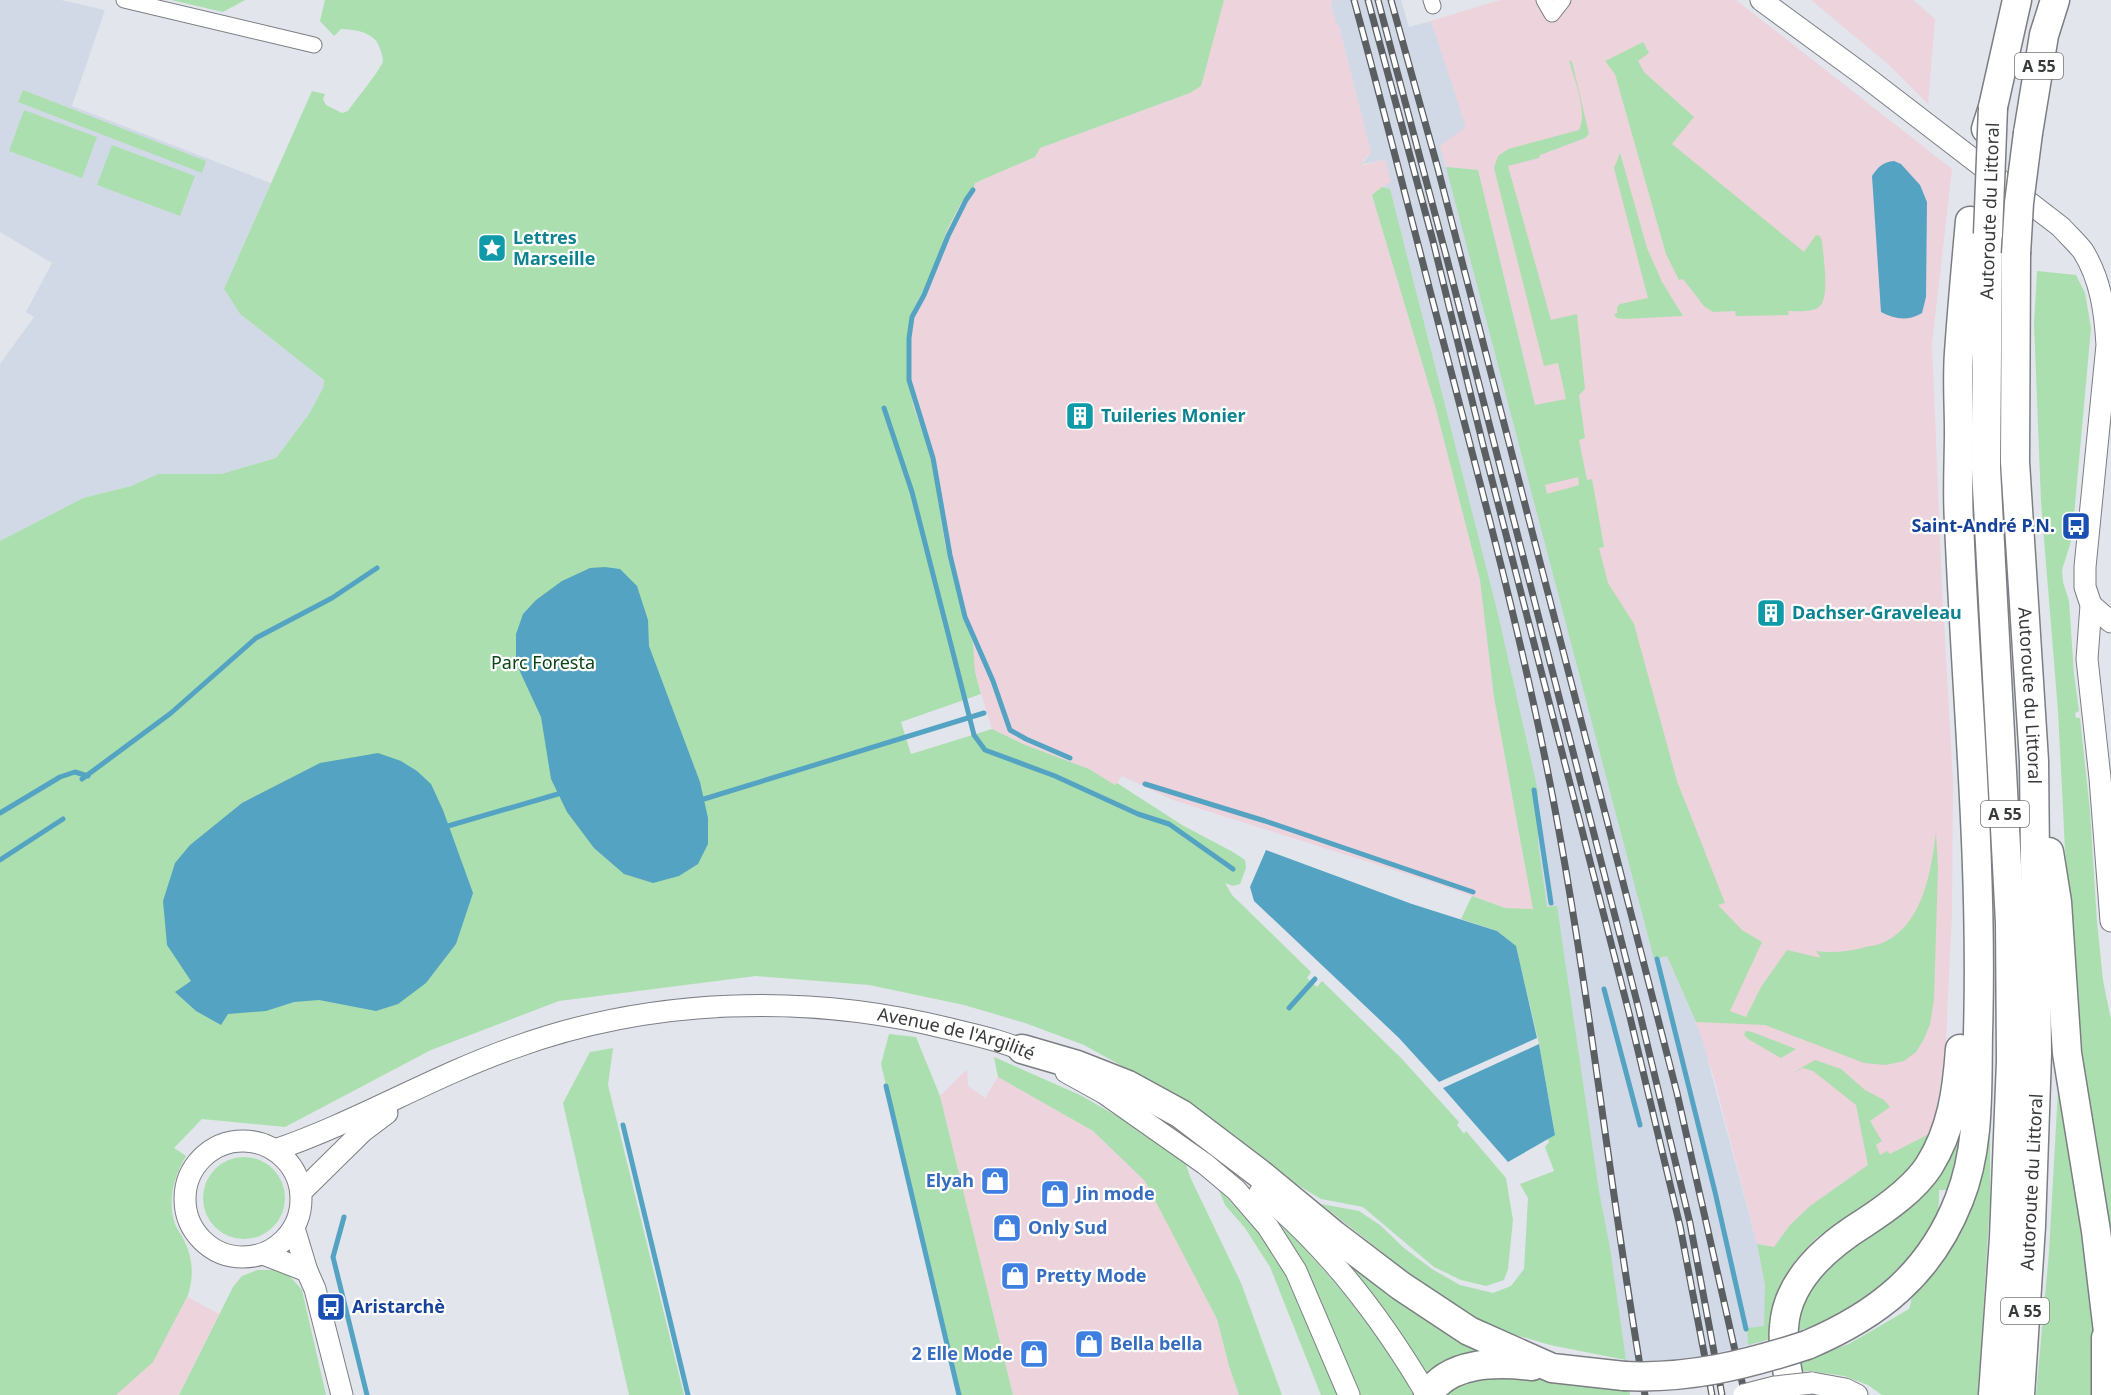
<svg xmlns="http://www.w3.org/2000/svg" width="2111" height="1395" viewBox="0 0 2111 1395" font-family="'Noto Sans',sans-serif">
<style>
.commercial{fill:#ecd3dc}
.industrial{fill:#edd3db}
.built{fill:#d2d9e6}
.green{fill:#acdfaf;fill-rule:evenodd}
.water{fill:#55a3c2}
.lines{fill:none;stroke-linecap:round;stroke-linejoin:round}
.stream{stroke:#55a3c2;stroke-width:5}
.street-casing{stroke:#7c7e84;stroke-width:17}
.secondary-casing{stroke:#7c7e84;stroke-width:23}
.highway-casing{stroke:#7c7e84;stroke-width:31}
.street{stroke:#fff;stroke-width:15}
.secondary{stroke:#fff;stroke-width:21}
.highway{stroke:#fff;stroke-width:28}
.rail-casing{stroke:#5c5f62;stroke-width:7}
.rail{stroke:#fff;stroke-width:4.5;stroke-dasharray:14;stroke-linecap:butt}
.secondary-bridge-casing{stroke:#7c7e84;stroke-width:23;stroke-linecap:butt}
.highway-bridge-casing{stroke:#7c7e84;stroke-width:31;stroke-linecap:butt}
.secondary-bridge{stroke:#fff;stroke-width:21}
.highway-bridge{stroke:#fff;stroke-width:28}
.labels{text-anchor:middle;stroke-width:4.5;stroke-linejoin:round;paint-order:stroke}
.shield{fill:#fff;stroke:#747576;stroke-width:1.5}
.shield-label{font-size:16px;font-weight:bold;fill:#383a3c}
.street-label{font-size:18px;fill:#383a3c;stroke:#fff}
.culture-label{font-size:18px;font-weight:bold;fill:#0d838f;stroke:#fff;text-anchor:start}
.transit-label{font-size:18px;font-weight:bold;fill:#164399;stroke:#fff;text-anchor:end}
.park-label{font-size:18px;fill:#0b4516;stroke:#fff}
.shop-label{font-size:18px;font-weight:bold;fill:#366cbe;stroke:#fff;text-anchor:start}
</style>
<rect width="100%" height="100%" fill="#e2e5ec"/>
<g class="commercial">
<polygon points="967,1069 968,1086 985,1098 998,1077 1093,1131 1146,1181 1217,1319 1229,1366 1239,1395 1013,1395 940,1096"/>
<polygon points="178,1292 219,1314 179,1395 107,1395"/>
</g>
<g class="industrial">
<polygon points="1224,0 1333,0 1331,4 1336,23 1339,26 1371,152 1363,161 1363,165 1385,160 1391,181 1372,195 1436,409 1480,580 1494,697 1533,910 1505,908 1441,885 1173,800 1122,776 1116,786 1089,769 1023,744 992,729 975,672 973,643 964,618 945,544 932,459 913,405 909,386 907,358 910,316 929,279 948,228 961,203 974,188 975,183 1035,157 1039,148 1190,93 1200,86"/>
<polygon points="1500,0 1736,0 1952,169 1932,344 1942,587 1953,781 1952,911 1946,1041 1939,1094 1931,1133 1891,1161 1765,1285 1757,1244 1714,1078 1691,1010 1665,952 1545,485 1538,416 1478,170 1446,167 1440,146 1465,127 1431,21"/>
<polygon points="1811,0 1913,0 1935,19 1928,104 1888,64"/>
</g>
<g class="built">
<polygon points="0,0 61,0 105,10 72,106 271,183 224,289 240,314 324,380 323,388 309,414 276,458 221,474 158,474 131,486 83,498 0,541 0,364 34,317 26,312 52,263 0,232"/>
<polygon points="1333,0 1401,0 1409,27 1431,21 1466,127 1440,146 1446,167 1478,170 1538,416 1545,485 1665,952 1691,1010 1703,1042 1757,1244 1765,1285 1765,1341 1684,1361 1626,1360 1621,1329 1514,909 1533,909 1494,697 1480,580 1436,409 1372,195 1391,181 1385,160 1362,164 1371,152 1339,26 1336,24 1331,4"/>
</g>
<g class="green">
<polygon points="171,0 245,0 223,12"/>
<path d="M325,0H1224L1201,86L1190,93L1040,148L1035,157L975,183L974,188L961,203L948,228L929,279L910,316L907,358L913,405L932,459L945,544L964,618L973,643L975,672L981,694L901,722L911,754L992,729L1023,744L1089,769L1115,785L1117,783L1182,825L1233,852L1245,860L1246,868L1240,884L1233,886L1225,883L1232,895L1311,972L1307,978L1317,987L1322,981L1402,1059L1459,1122L1457,1125L1464,1134L1466,1131L1506,1178L1513,1220L1508,1269L1504,1280L1486,1286L1461,1280L1434,1267L1363,1207L1321,1199L1296,1184L1254,1150L1211,1120L1151,1082L1084,1045L1025,1023L964,1005L869,985L756,976L559,1001L431,1050L285,1127L202,1119L174,1148L186,1156C174,1177 167,1200 175,1224C177,1230 182,1235 184,1240C193,1258 194,1276 188,1295L153,1362L116,1395H0V541L83,498L131,486L158,474H221L276,458L309,414L323,388L324,380L240,314L224,289L312,91L325,94L323,99L326,105L342,113L348,111C354,102 382,68 383,61C383,60 382,53 381,52C377,32 358,30 341,29L334,36L320,21Z"/>
<path d="M1643,42L1649,53L1638,61L1644,72L1694,117L1672,144L1804,252L1816,235L1820,236L1822,241C1823,254 1830,297 1820,306C1813,313 1797,311 1788,311L1789,315L1736,316L1735,311L1713,312L1704,306L1683,279L1679,280L1666,254L1615,74L1605,61Z"/>
<path d="M1569,60L1572,62L1589,134L1585,138L1540,155L1539,158L1508,166L1551,320L1577,314L1585,389L1579,395L1585,438L1579,440L1587,480L1592,479L1604,547L1599,548L1608,583L1634,624L1677,781L1725,903L1718,905L1742,930L1762,942L1730,1011L1746,1017L1761,987L1787,950L1821,958L1816,951C1833,953 1845,952 1862,948C1868,946 1874,946 1880,944C1923,927 1931,872 1936,832L1938,868L1934,999L1930,1024L1924,1039L1916,1052L1904,1061L1886,1065L1864,1063L1765,1025L1696,1022L1667,956L1654,959L1446,167L1478,170L1535,405L1566,399L1558,363L1544,366L1494,168L1498,156L1508,149L1579,130C1588,113 1574,78 1569,60ZM1578,477L1579,485L1547,494L1545,485Z"/>
<polygon points="23,90 206,161 202,173 18,102"/>
<polygon points="24,110 97,137 82,178 9,151"/>
<polygon points="112,145 195,176 180,216 97,185"/>
<polygon points="1620,153 1647,248 1662,282 1683,316 1624,319 1617,318 1614,315 1617,313 1617,307 1620,304 1648,298 1614,168"/>
<polygon points="1382,187 1390,189 1498,614 1538,791 1538,842 1547,907 1557,906 1599,1191 1610,1248 1626,1360 1550,1345 1499,1330 1449,1305 1321,1204 1359,1211 1380,1225 1404,1248 1432,1269 1460,1285 1493,1293 1511,1286 1524,1269 1528,1198 1520,1184 1554,1171 1545,1147 1549,1142 1548,1139 1555,1134 1539,1044 1516,947 1497,931 1461,919 1472,896 1505,908 1533,909 1494,697 1480,580 1436,409 1372,195"/>
<polygon points="2037,271 2076,275 2085,293 2091,328 2072,538 2062,570 2063,582 2069,601 2074,674 2079,711 2075,713 2076,718 2080,718 2090,811 2097,922 2103,980 2111,1020 2111,1262 2079,1048 2072,988 2058,711 2041,502 2034,324"/>
<polygon points="1746,1031 1752,1032 1796,1049 1781,1058 1748,1039 1744,1035"/>
<polygon points="889,1034 916,1037 940,1096 1013,1395 959,1395 881,1064"/>
<polygon points="613,1048 608,1085 684,1395 629,1395 563,1103 590,1052"/>
<polygon points="994,1057 1080,1095 1131,1124 1185,1162 1191,1179 1241,1283 1282,1395 1239,1395 1229,1366 1217,1319 1145,1181 1093,1131 998,1077"/>
<polygon points="1815,1060 1841,1069 1865,1090 1884,1100 1890,1107 1870,1121 1882,1141 1876,1145 1880,1155 1887,1151 1890,1154 1931,1133 1915,1168 1888,1192 1816,1238 1795,1261 1780,1289 1771,1312 1771,1339 1748,1345 1747,1328 1764,1326 1765,1285 1757,1244 1774,1247 1790,1225 1810,1206 1868,1165 1856,1105 1813,1071 1803,1068 1791,1074"/>
<polygon points="2063,1089 2095,1304 2097,1395 2036,1395 2049,1252 2058,1090"/>
<polygon points="1990,1108 1990,1201 1978,1395 1882,1395 1868,1385 1844,1376 1810,1371 1796,1372 1795,1363 1849,1344 1909,1309 1912,1298 1946,1258 1968,1216 1978,1185"/>
<path d="M1962,1122L1957,1154L1948,1190H1939C1939,1200 1939,1211 1936,1221C1933,1228 1927,1235 1923,1241C1893,1286 1846,1316 1795,1332L1798,1308L1811,1280Z"/>
<circle cx="244" cy="1198" r="41"/>
<polygon points="1218,1188 1266,1241 1287,1276 1339,1395 1321,1395 1270,1267 1245,1228 1225,1205"/>
<path d="M1268,1215C1297,1237 1321,1267 1345,1295C1370,1326 1396,1359 1413,1395H1356Z"/>
<polygon points="1323,1240 1401,1303 1449,1336 1482,1351 1426,1378"/>
<polygon points="257,1270 277,1270 288,1274 302,1290 326,1395 179,1395 233,1287 242,1276"/>
<polygon points="1510,1372 1594,1388 1629,1390 1630,1395 1435,1395 1443,1388"/>
</g>
<g class="water">
<path d="M1894,161L1901,164L1920,185L1927,202L1926,297L1922,313C1907,322 1895,319 1881,312L1872,176C1878,167 1883,162 1894,161Z"/>
<polygon points="605,567 620,569 637,586 648,620 649,646 700,782 708,818 708,844 698,864 679,876 653,883 624,874 594,848 567,812 551,779 541,717 516,663 516,634 523,614 536,600 562,581 590,568"/>
<polygon points="378,753 401,761 417,771 431,784 443,810 473,893 456,944 426,983 398,1004 376,1011 319,1000 294,1002 266,1011 228,1014 221,1025 196,1011 175,992 191,981 167,945 163,901 175,863 190,845 242,803 320,763"/>
<polygon points="1266,850 1412,904 1497,931 1516,946 1537,1038 1439,1082 1399,1038 1254,901 1250,887"/>
<polygon points="1539,1044 1555,1135 1508,1162 1443,1088"/>
</g>
<g class="lines">
<g class="stream">
<polyline points="973,190 966,200 948,236 924,295 912,317 909,338 909,380 933,458 950,555 965,617 993,681 1010,730 1026,739 1070,758"/>
<polyline points="884,408 912,492 974,735 985,750 1055,776 1138,814 1169,824 1233,869"/>
<polyline points="82,779 171,713 256,638 332,598 377,568"/>
<polyline points="1145,784 1265,821 1473,892"/>
<polyline points="1534,790 1551,903"/>
<polyline points="704,799 984,713"/>
<polyline points="0,813 60,777 75,772 88,776"/>
<polyline points="448,826 558,794"/>
<polyline points="0,860 63,819"/>
<polyline points="1657,959 1715,1192 1746,1329"/>
<polyline points="1604,989 1640,1125"/>
<polyline points="1289,1008 1315,979"/>
<polyline points="886,1086 959,1395"/>
<polyline points="623,1125 688,1395"/>
<polyline points="344,1217 333,1257 367,1395"/>
</g>
<g class="street-casing">
<g id="street">
<polyline points="124,0 314,45"/>
<polyline points="1431,0 1433,6"/>
<polyline points="1544,0 1552,14 1563,0"/>
</g>
</g>
<g class="secondary-casing">
<g id="secondary">
<path d="M1761,0L1862,74L2061,227C2068,235 2077,243 2083,251C2101,280 2105,312 2107,345L2085,567V587L2091,605L2087,659L2100,778L2111,921"/>
<polyline points="2091,605 2111,622"/>
<polyline points="1066,1072 1104,1093 1205,1164 1236,1190 1268,1227 1296,1271 1349,1395"/>
<circle cx="243" cy="1199" r="58"/>
<path id="s1" d="M275,1150C357,1122 431,1077 513,1048C650,998 805,993 946,1028C975,1035 1006,1041 1033,1055"/>
<polyline points="301,1192 363,1131 387,1113"/>
<path d="M1260,1192C1328,1247 1383,1320 1427,1395"/>
<polyline points="294,1228 307,1271 315,1289 342,1395"/>
<polyline points="263,1254 307,1271"/>
<polyline points="1812,1383 1845,1389 1857,1395"/>
</g>
</g>
<g class="highway-casing">
<g id="highway">
<polyline points="1986,129 1993,107 2017,0"/>
<polyline points="2028,133 2044,35 2055,0"/>
<polyline points="1988,234 1986,468 2010,923 2011,1061 2004,1238 1993,1395"/>
<path id="s2" d="M2016,254L2015,462L2034,761L2037,1054L2031,1226L2020,1395"/>
<polyline points="2049,852 2057,902 2067,1053 2096,1231 2111,1357"/>
<polyline points="1022,1049 1077,1065 1128,1085 1181,1114 1260,1174 1334,1235 1401,1286 1469,1331 1552,1368 1624,1376"/>
<polyline points="2106,1338 2106,1395"/>
<path d="M1807,1345C1878,1315 1930,1274 1959,1200C1980,1148 1977,1089 1978,1033C1983,862 1966,692 1959,522C1957,492 1959,461 1959,431C1959,405 1957,379 1959,353C1962,309 1966,265 1970,221"/>
<path d="M1428,1395C1449,1361 1497,1362 1532,1366"/>
<path d="M1792,1395C1788,1374 1782,1349 1784,1327C1787,1280 1827,1246 1864,1223C1887,1208 1914,1189 1929,1166C1952,1129 1957,1091 1960,1049"/>
</g>
</g>
<use href="#street" class="street"/>
<use href="#secondary" class="secondary"/>
<use href="#highway" class="highway"/>
<g class="rail-casing">
<g id="rail">
<path d="M1354,0C1388,125 1419,250 1452,375C1485,502 1519,629 1545,758C1588,969 1608,1183 1645,1395"/>
<polyline points="1368,0 1433,241 1483,445 1629,1013 1680,1226 1712,1395"/>
<polyline points="1378,0 1447,259 1639,1010 1690,1223 1722,1395"/>
<polyline points="1391,0 1438,169 1617,859 1677,1093 1745,1395"/>
</g>
</g>
<use href="#rail" class="rail"/>
<g class="secondary-bridge-casing">
<polyline id="secondary-bridge" points="1744,1395 1775,1387 1812,1383"/>
</g>
<g class="highway-bridge-casing">
<g id="highway-bridge">
<polyline points="1988,234 1993,107"/>
<polyline points="2016,254 2019,203 2028,133"/>
<path d="M1624,1376C1689,1379 1746,1365 1807,1345"/>
</g>
</g>
<use href="#secondary-bridge" class="secondary-bridge"/>
<use href="#highway-bridge" class="highway-bridge"/>
</g>
<defs>
<g id="sight-square" transform="scale(1.5)"><rect x="-9" y="-9" width="18" height="18" rx="4" fill="#0f9aa8" stroke="#fff"/><path d="M0-6L1.8-2.2L6-1.7L2.9 1.2L3.7 5.4L0 3.3L-3.7 5.4L-2.9 1.2L-6-1.7L-1.8-2.2Z" fill="#fff"/></g>
<g id="building-square" transform="scale(1.5)"><rect x="-9" y="-9" width="18" height="18" rx="4" fill="#0f9aa8" stroke="#fff"/><path d="M-4-6H4V6H1V3H-1V6H-4ZM-2.5-4.3h1.7v1.8h-1.7ZM.8-4.3h1.7v1.8H.8ZM-2.5-1h1.7V.8h-1.7ZM.8-1h1.7V.8H.8Z" fill="#fff"/></g>
<g id="bus-square" transform="scale(1.5)"><rect x="-9" y="-9" width="18" height="18" rx="4" fill="#1a4fb4" stroke="#fff"/><path d="M-5-6H5V4H4V6H2V4H-2V6H-4V4H-5ZM-3.5-4V0h7V-4ZM-3.5 1.2v1.5H-2V1.2ZM2 1.2v1.5H3.5V1.2Z" fill="#fff"/></g>
<g id="shop-square" transform="scale(1.5)"><rect x="-9" y="-9" width="18" height="18" rx="4" fill="#3f7fe0" stroke="#fff"/><path d="M-5-2.5h2.3a2.7 3.5 0 0 1 5.4 0H5L5.5 6h-11ZM-1.5-2.5h3a1.5 2.3 0 0 0-3 0Z" fill="#fff"/></g>
</defs>
<g fill-rule="evenodd">
<use href="#sight-square" x="492" y="248"/>
<use href="#building-square" x="1080" y="416"/>
<use href="#bus-square" x="2076" y="526"/>
<use href="#building-square" x="1771" y="613"/>
<use href="#shop-square" x="995" y="1181"/>
<use href="#shop-square" x="1055" y="1194"/>
<use href="#shop-square" x="1007" y="1228"/>
<use href="#shop-square" x="1015" y="1276"/>
<use href="#bus-square" x="331" y="1307"/>
<use href="#shop-square" x="1089" y="1344"/>
<use href="#shop-square" x="1034" y="1354"/>
</g>
<g class="labels">
<g class="shield">
<rect x="2015" y="53" width="48" height="26" rx="4.5"/>
<rect x="1981" y="801" width="48" height="26" rx="4.5"/>
<rect x="2001" y="1298" width="48" height="26" rx="4.5"/>
</g>
<g class="shield-label">
<text x="2039" y="72">A 55</text>
<text x="2005" y="820">A 55</text>
<text x="2025" y="1317">A 55</text>
</g>
<g class="street-label">
<text transform="translate(1990 211) rotate(-88)" y="6">Autoroute du Littoral</text>
<text dy="6" stroke="none"><textPath href="#s2" startOffset="442">Autoroute du Littoral</textPath></text>
<text dy="6" stroke="none"><textPath href="#s1" startOffset="710">Avenue de l'Argilité</textPath></text>
<text transform="translate(2032 1182) rotate(-87)" y="6">Autoroute du Littoral</text>
</g>
<g class="culture-label">
<text x="513" y="244">Lettres<tspan x="513" dy="21">Marseille</tspan></text>
<text x="1101" y="422">Tuileries Monier</text>
<text x="1792" y="619">Dachser-Graveleau</text>
</g>
<g class="transit-label">
<text x="2055" y="532">Saint-André P.N.</text>
<text x="352" y="1313" text-anchor="start">Aristarchè</text>
</g>
<g class="park-label">
<text x="543" y="669">Parc Foresta</text>
</g>
<g class="shop-label">
<text x="974" y="1187" text-anchor="end">Elyah</text>
<text x="1076" y="1200">Jin mode</text>
<text x="1028" y="1234">Only Sud</text>
<text x="1036" y="1282">Pretty Mode</text>
<text x="1110" y="1350">Bella bella</text>
<text x="1013" y="1360" text-anchor="end">2 Elle Mode</text>
</g>
</g>
</svg>
